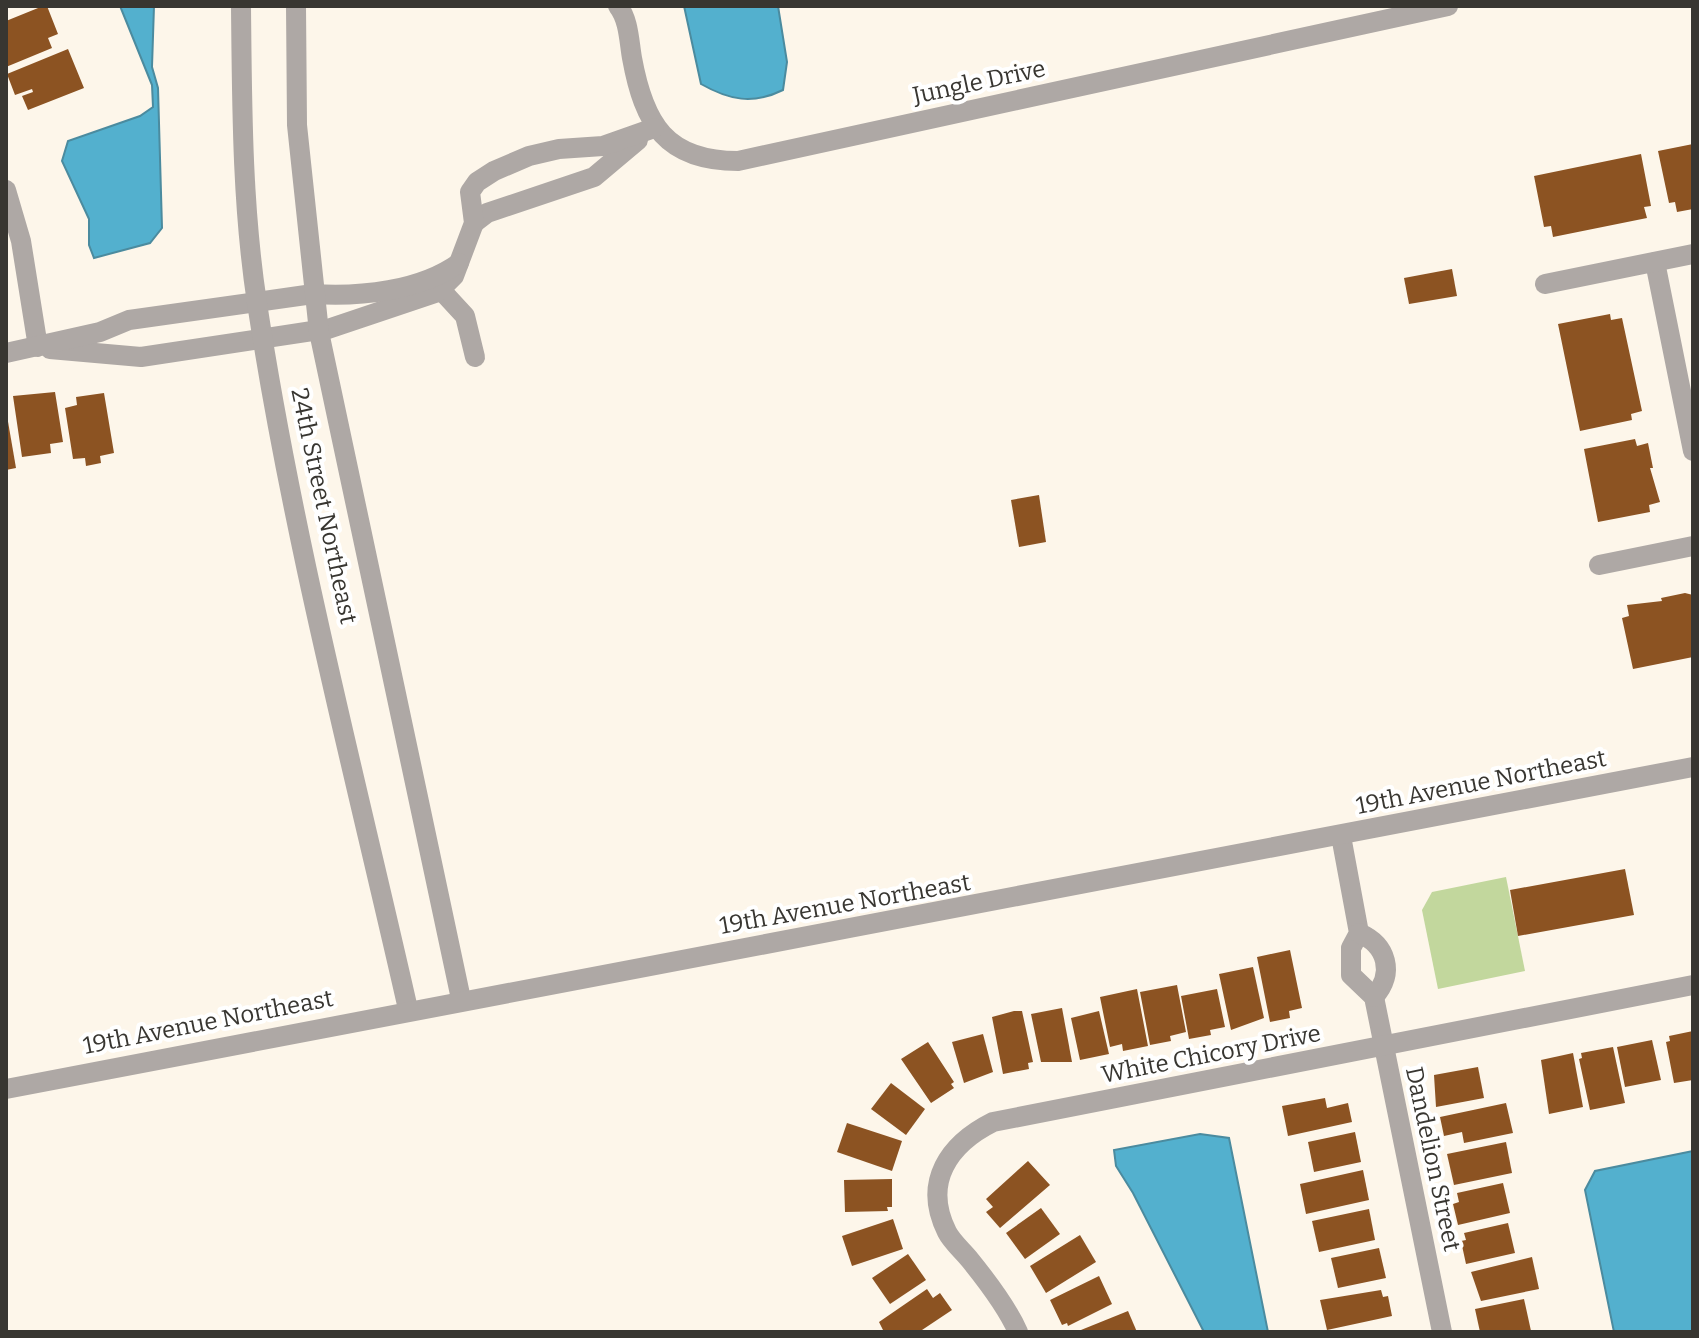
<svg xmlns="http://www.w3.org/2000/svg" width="1699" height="1338" viewBox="0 0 1699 1338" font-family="Bitter,serif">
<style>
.green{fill:#c2d79d}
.water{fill:#53b0ce;stroke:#4b8b9f;stroke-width:2}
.building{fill:#8c5322}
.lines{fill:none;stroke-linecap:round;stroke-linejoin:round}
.minor{stroke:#aea8a5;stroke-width:20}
.tertiary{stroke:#aea8a5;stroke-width:20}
.labels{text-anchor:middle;stroke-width:8;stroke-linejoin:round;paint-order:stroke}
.street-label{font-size:24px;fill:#383631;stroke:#fff}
</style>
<rect width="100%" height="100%" fill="#fdf6ea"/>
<polygon class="green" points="1506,877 1525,971 1438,989 1422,910 1432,892"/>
<g class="water">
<polygon points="120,6 154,6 152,67 158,88 162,228 150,243 94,258 89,245 89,219 62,161 68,141 140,116 153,107 152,85"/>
<path d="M684,6H778L787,62L783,90C753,105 729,100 701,84Z"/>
<polygon points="1200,1134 1229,1138 1268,1332 1204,1332 1133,1193 1116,1166 1114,1150"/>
<polygon points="1693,1151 1693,1332 1614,1332 1585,1190 1595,1171"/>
</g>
<g class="building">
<polygon points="43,6 47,6 58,34 48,38 52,48 6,67 6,21"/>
<polygon points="68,49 84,88 28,110 22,96 33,92 32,89 15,95 7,74"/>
<polygon points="1693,144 1693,209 1677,212 1675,202 1669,203 1658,151"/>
<polygon points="1641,154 1651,206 1644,207 1647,218 1553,237 1551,226 1544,227 1534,176"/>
<polygon points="1452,269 1457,296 1409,304 1404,278"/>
<polygon points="1610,314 1611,320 1622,318 1642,411 1631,414 1632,420 1580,431 1558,324"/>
<polygon points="55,392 63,442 50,444 51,453 22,457 13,396"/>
<polygon points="104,393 114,453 100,456 101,463 86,466 85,458 73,459 65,408 77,405 76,397"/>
<polygon points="6,410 16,468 6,470"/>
<polygon points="1635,439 1637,446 1648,443 1653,468 1650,468 1660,502 1649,505 1650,512 1598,522 1584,449"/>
<polygon points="1039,495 1046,542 1019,547 1011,500"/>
<polygon points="1685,593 1693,595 1693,657 1633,669 1622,618 1629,616 1627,605 1662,601 1661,598"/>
<polygon points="1625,869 1634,915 1518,936 1510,890"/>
<polygon points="1290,950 1302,1008 1289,1011 1290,1018 1270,1022 1257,957"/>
<polygon points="1253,967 1264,1018 1231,1030 1219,974"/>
<polygon points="1177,985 1186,1032 1170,1036 1171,1041 1150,1045 1140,992"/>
<polygon points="1137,989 1148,1046 1123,1051 1122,1044 1110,1047 1100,997"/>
<polygon points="1217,989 1225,1027 1210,1030 1211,1035 1189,1039 1181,996"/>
<polygon points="1062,1008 1072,1062 1041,1062 1031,1014"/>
<polygon points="1014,1011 1022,1011 1033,1062 1028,1063 1029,1069 1003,1074 992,1017"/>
<polygon points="1099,1011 1109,1054 1080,1060 1071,1018"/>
<polygon points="1693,1031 1693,1080 1674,1083 1666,1042 1670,1041 1669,1036"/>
<polygon points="983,1034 993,1072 964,1083 952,1042"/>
<polygon points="1652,1040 1661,1080 1625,1087 1617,1047"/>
<polygon points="928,1042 954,1082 951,1084 954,1088 931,1103 901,1059"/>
<polygon points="1613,1047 1625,1103 1590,1110 1579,1059 1582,1058 1581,1053"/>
<polygon points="1573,1053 1583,1107 1549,1114 1541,1060"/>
<polygon points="1478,1067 1484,1098 1436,1107 1434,1075"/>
<polygon points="891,1083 925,1109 906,1135 871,1109"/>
<polygon points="1325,1098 1327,1108 1348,1103 1352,1122 1288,1136 1282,1106"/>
<polygon points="1506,1103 1513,1133 1464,1143 1462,1132 1444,1136 1440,1117"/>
<polygon points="847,1123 902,1141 892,1171 837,1152"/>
<polygon points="1355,1132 1361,1162 1314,1172 1308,1142"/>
<polygon points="1506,1142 1512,1173 1454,1185 1447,1154"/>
<polygon points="1028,1161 1050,1185 1000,1228 986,1212 993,1207 986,1199"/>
<polygon points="1363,1170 1369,1200 1306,1214 1300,1184"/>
<polygon points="892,1179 892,1207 887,1207 888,1211 845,1212 844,1180"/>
<polygon points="1503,1183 1510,1213 1458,1225 1453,1204 1459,1202 1457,1193"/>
<polygon points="1041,1208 1060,1234 1025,1259 1006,1233"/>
<polygon points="1369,1209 1375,1240 1319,1252 1312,1221"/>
<polygon points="893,1219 903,1249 852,1266 842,1236"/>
<polygon points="1508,1223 1515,1253 1466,1264 1461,1241 1466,1240 1464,1233"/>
<polygon points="1080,1235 1096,1262 1046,1293 1030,1266"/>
<polygon points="1379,1248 1386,1278 1338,1288 1331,1258"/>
<polygon points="908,1254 926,1280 890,1304 872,1278"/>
<polygon points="1532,1257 1539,1289 1481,1301 1471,1272"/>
<polygon points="1099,1276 1112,1304 1068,1326 1067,1323 1062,1325 1050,1300"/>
<polygon points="927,1289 933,1298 940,1293 952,1310 919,1332 884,1332 879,1322"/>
<polygon points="1381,1290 1383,1297 1388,1296 1392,1316 1327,1330 1320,1300"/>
<polygon points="1524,1299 1531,1331 1480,1332 1475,1309"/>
<polygon points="1128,1311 1137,1332 1076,1332"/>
</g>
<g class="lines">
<g class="minor">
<path d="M618,6C629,20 629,41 632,58C644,124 666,161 738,161L1448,6"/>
<polyline points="6,190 21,241 38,347"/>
<polyline points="474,223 487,213 594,177 638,140"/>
<polyline points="1655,262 1693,451"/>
<polyline points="1545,284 1693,254"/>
<polyline points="441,290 465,316 475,357"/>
<polyline points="319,332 438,292 454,276 474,223 470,192 477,182 494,171 529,156 559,149 603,146 654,128"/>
<polyline points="50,349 141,357 319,330"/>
<path d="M6,353L100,332L129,320L313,294C360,297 420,291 459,263"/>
<polyline points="1599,565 1693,546"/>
<polyline points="1341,836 1359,933 1351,948 1351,975 1374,997 1442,1332"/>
<path d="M1359,933C1387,945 1395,973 1374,997"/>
<path d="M1018,1332C1007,1307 987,1281 970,1260C963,1251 952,1242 947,1232C922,1182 949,1144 993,1122L1693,985"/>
</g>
<g class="tertiary">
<path d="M241,6C242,105 242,205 257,303C293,540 355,775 408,1009"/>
<polyline points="296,6 297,125 319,332 461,999"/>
<path d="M6,1089C568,978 1131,878 1693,767"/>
</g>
</g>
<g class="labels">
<g class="street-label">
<text transform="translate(979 82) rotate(-12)" y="8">Jungle Drive</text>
<text transform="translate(324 506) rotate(78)" y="8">24th Street Northeast</text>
<text transform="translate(1481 782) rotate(-11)" y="8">19th Avenue Northeast</text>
<text transform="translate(845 904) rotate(-10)" y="8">19th Avenue Northeast</text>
<text transform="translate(208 1022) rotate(-11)" y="8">19th Avenue Northeast</text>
<text transform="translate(1211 1054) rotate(-11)" y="8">White Chicory Drive</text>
<text transform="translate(1433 1159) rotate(78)" y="8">Dandelion Street</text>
</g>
</g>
<rect width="1699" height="1338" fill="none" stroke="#383631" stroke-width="16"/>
</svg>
